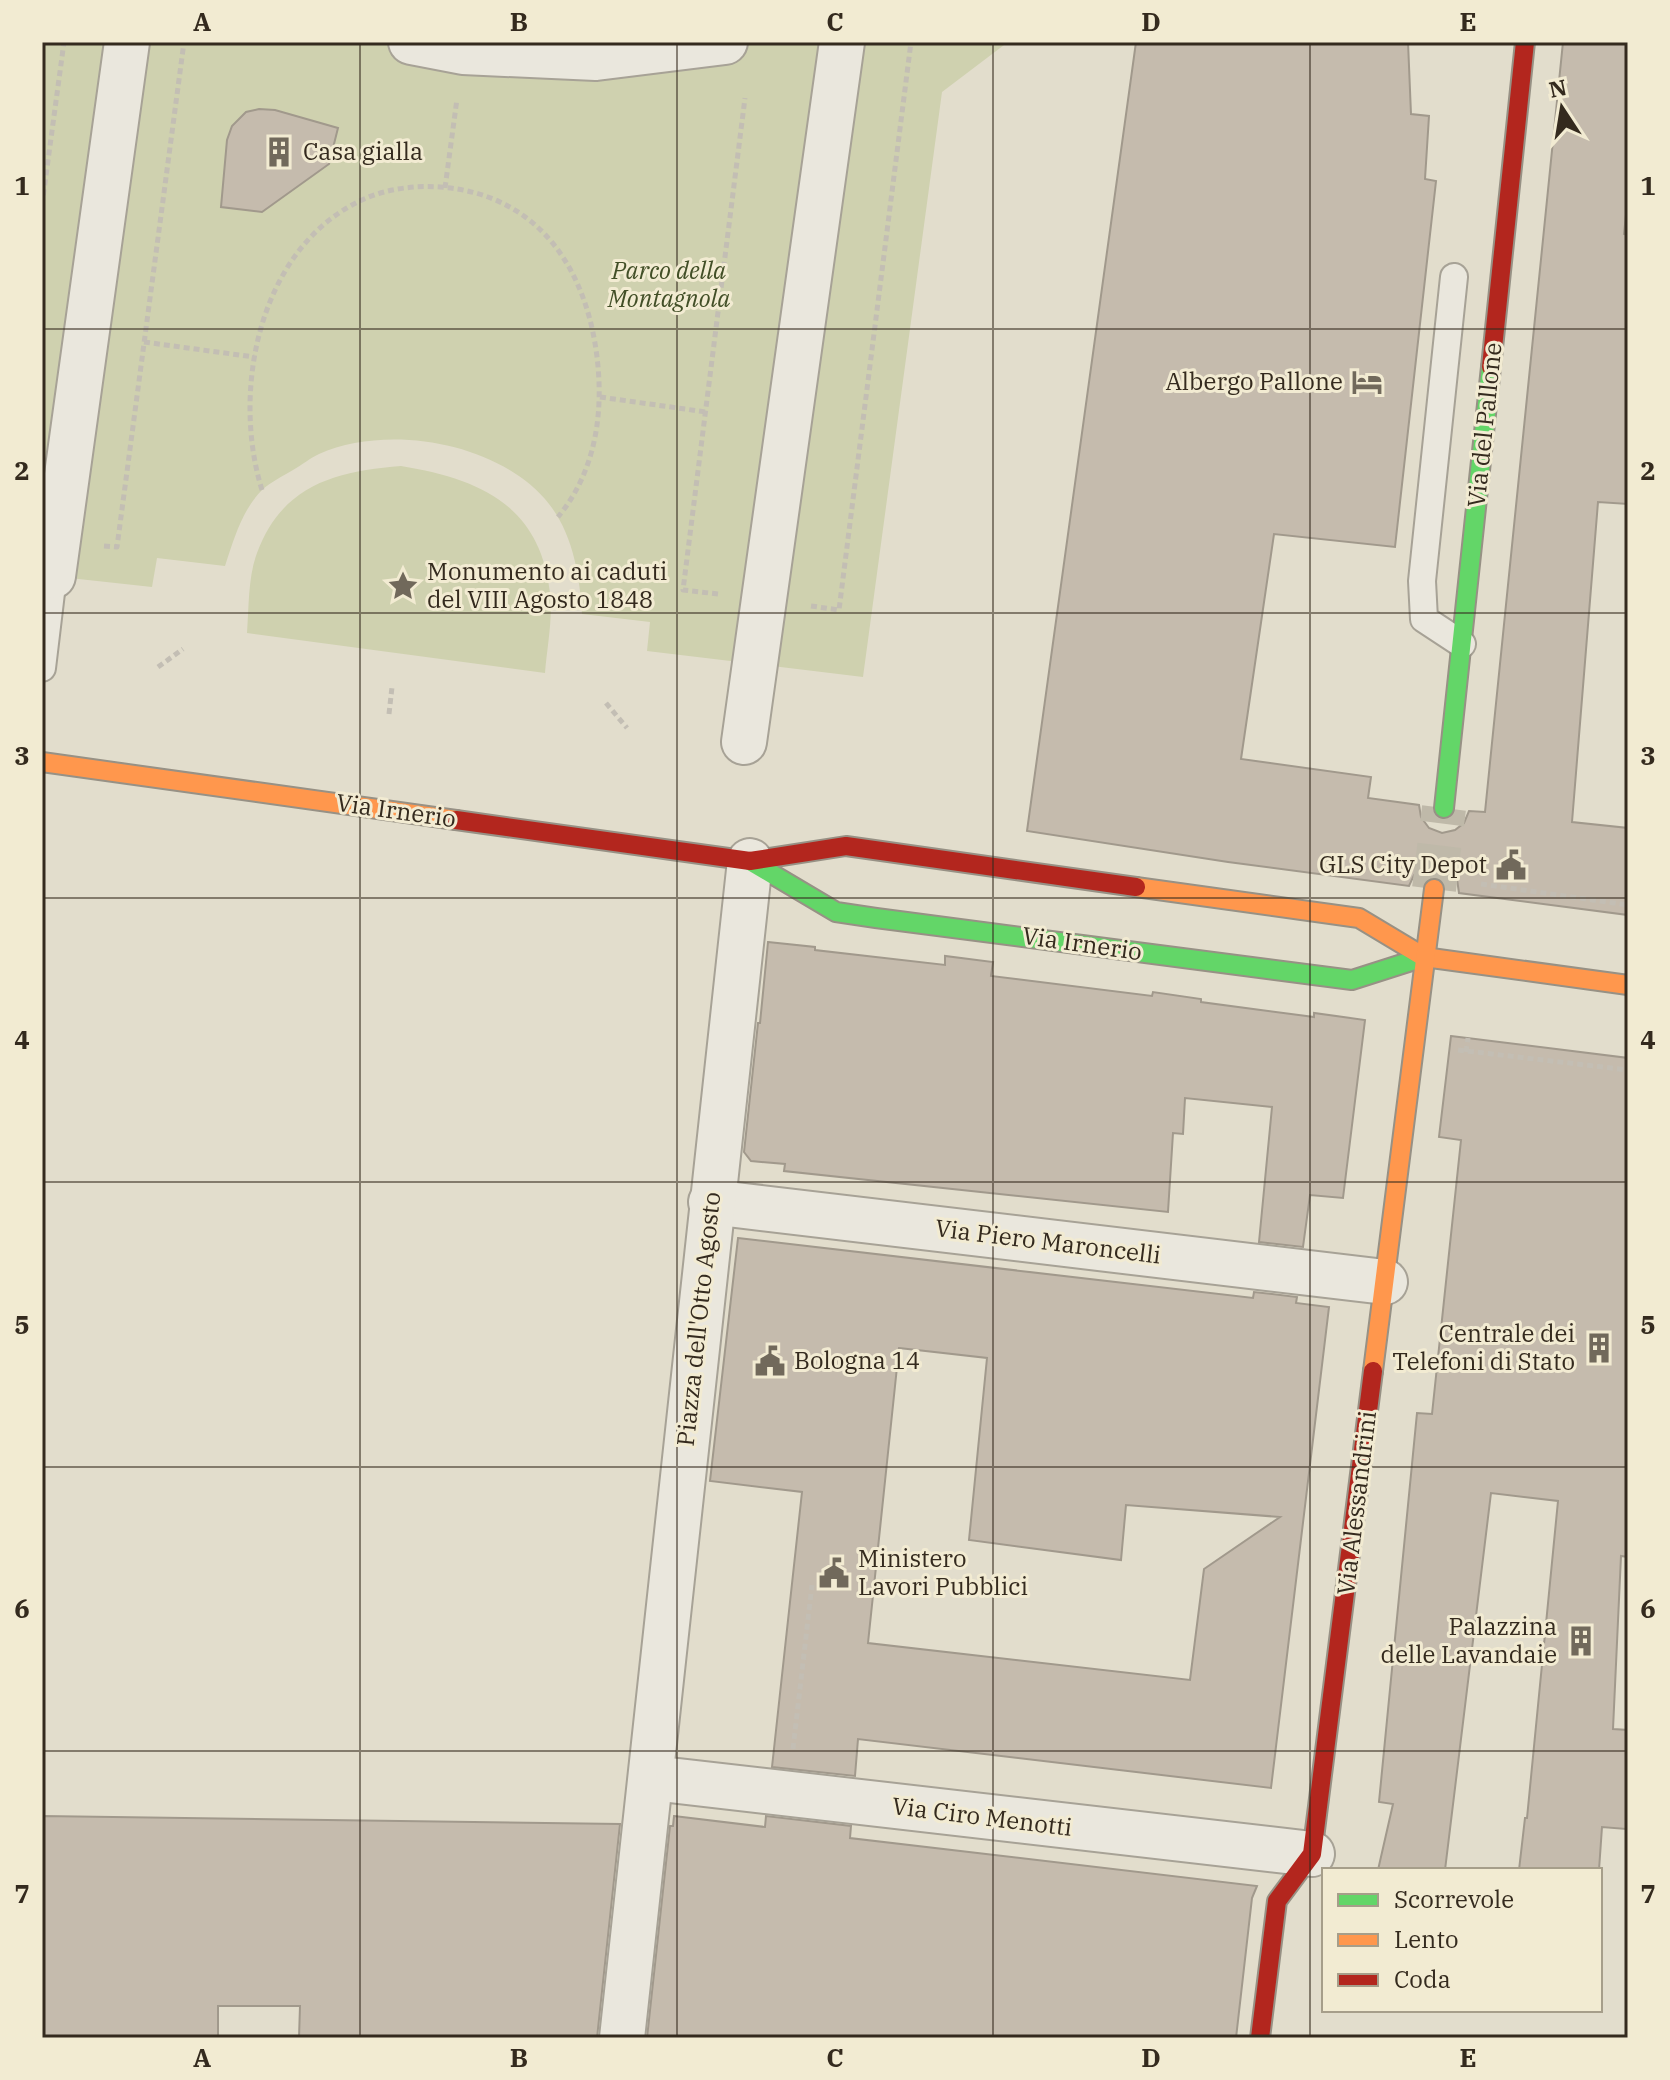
<svg xmlns="http://www.w3.org/2000/svg" width="1670" height="2080" viewBox="0 0 1670 2080" font-family="'IBM Plex Serif',serif">
<style>
.green{fill:#cfd1af}
.building{fill:#c5bbad;stroke:#a1998c;stroke-width:2;fill-rule:evenodd}
.lines{fill:none;stroke-linecap:round;stroke-linejoin:round}
.secondary-tunnel{stroke:#bfb9a9;stroke-width:44;stroke-dasharray:44 22;stroke-linecap:butt}
.lane-casing{stroke:#a7a296;stroke-width:30}
.street-casing{stroke:#a7a296;stroke-width:48}
.fast-casing{stroke:#979185;stroke-width:22}
.slow-casing{stroke:#979185;stroke-width:22}
.jam-casing{stroke:#979185;stroke-width:22}
.path{stroke:#c3beb4;stroke-width:5;stroke-dasharray:6 4;stroke-linecap:butt}
.lane{stroke:#eae7dd;stroke-width:26}
.street{stroke:#eae7dd;stroke-width:44}
.fast{stroke:#63d668;stroke-width:18}
.slow{stroke:#ff974d;stroke-width:18}
.jam{stroke:#b3261e;stroke-width:18}
.grid{fill:none;stroke:#342a1e;stroke-width:2;stroke-opacity:0.55}
.labels{text-anchor:middle;stroke-width:6;stroke-linejoin:round;paint-order:stroke}
.poi-label{font-size:24px;fill:#342a1e;stroke:#f2ebd2;text-anchor:start}
.park-label{font-size:24px;font-style:italic;fill:#424f27;stroke:#f2ebd2}
.street-label{font-size:24px;fill:#342a1e;stroke:#f2ebd2}
.neatline{fill:none;stroke:#342a1e;stroke-width:3}
.grid-label{font-size:26px;text-anchor:middle;font-weight:bold;fill:#342a1e}
</style>
<rect width="100%" height="100%" fill="#e2ddcc"/>
<g class="green">
<path d="M42,42H1008L942,92L863,677L647,651L650,622L582,614C580,577 573,534 549,504C501,443 389,423 319,454C310,458 302,465 293,470C283,476 271,482 262,490C242,510 234,539 225,566L157,558L152,587L42,575Z"/>
<path d="M401,466C480,479 540,505 550,593C553,619 547,647 545,673L247,633C249,607 248,577 257,553C282,485 336,471 401,466Z"/>
</g>
<g class="building">
<polygon points="1136,42 1408,42 1411,114 1429,116 1425,179 1436,181 1395,547 1274,534 1241,759 1371,777 1368,798 1419,805 1421,817 1429,828 1442,833 1455,830 1464,823 1469,811 1485,812 1563,42 1628,42 1628,196 1624,234 1628,235 1628,504 1598,502 1572,822 1628,828 1628,915 1459,893 1457,879 1450,870 1438,864 1424,866 1414,875 1409,886 1228,862 1027,831"/>
<polygon points="259,109 275,110 338,128 329,164 262,212 221,207 227,140 232,126 246,112"/>
<polygon points="768,942 815,947 815,950 945,965 945,956 993,962 991,976 1152,996 1153,992 1201,999 1201,1002 1314,1017 1314,1013 1365,1020 1343,1198 1310,1195 1303,1247 1259,1242 1272,1107 1185,1098 1183,1134 1173,1133 1168,1212 784,1171 785,1164 751,1161 744,1152 758,1023 760,1023"/>
<polygon points="1451,1036 1628,1058 1628,1557 1621,1556 1613,1729 1628,1730 1628,1797 1626,1829 1602,1827 1599,1870 1519,1870 1525,1818 1527,1818 1558,1501 1491,1493 1445,1870 1378,1870 1393,1804 1379,1802 1417,1413 1432,1414 1461,1140 1439,1137"/>
<path d="M738,1238L1253,1298L1254,1292L1297,1297L1296,1303L1329,1307L1271,1788L858,1739L855,1776L772,1767L802,1492L710,1481ZM899,1348L987,1358L969,1540L1121,1560L1126,1505L1280,1517L1204,1569L1190,1680L868,1643Z"/>
<polygon points="42,1816 620,1824 597,2038 299,2038 300,2006 218,2006 218,2038 42,2038"/>
<polygon points="674,1816 765,1827 766,1816 851,1826 850,1838 1257,1886 1252,1898 1236,2038 647,2038 670,1826 673,1826"/>
</g>
<g class="lines">
<polyline class="secondary-tunnel" points="1434,889 1444,808"/>
<g class="lane-casing">
<g id="lane">
<polyline points="1454,277 1422,581 1424,619 1462,644"/>
<polyline points="42,668 53,576"/>
</g>
</g>
<g class="street-casing">
<g id="street">
<polyline points="411,42 463,52 596,58 725,42"/>
<polyline points="53,576 127,42"/>
<polyline points="744,742 842,42"/>
<polyline points="711,1202 1385,1282"/>
<polyline points="652,1778 1312,1854"/>
<polyline points="622,2038 750,861"/>
</g>
</g>
<g class="fast-casing">
<g id="fast">
<polyline points="1444,808 1491,367"/>
<polyline points="750,861 836,912 876,918 1352,980 1424,957"/>
</g>
</g>
<g class="slow-casing">
<g id="slow">
<polyline points="42,762 456,820"/>
<polyline points="1136,887 1359,918 1424,957 1628,985"/>
<polyline points="1373,1371 1434,889"/>
</g>
</g>
<g class="jam-casing">
<g id="jam">
<polyline points="1491,367 1525,42"/>
<polyline points="456,820 750,861 846,846 1136,887"/>
<polyline points="1260,2038 1277,1901 1312,1854 1373,1371"/>
</g>
</g>
<g class="path">
<polyline points="445,188 457,99"/>
<polyline points="42,205 64,42"/>
<polyline points="144,342 254,357"/>
<polyline points="600,397 706,412"/>
<path d="M262,490C232,394 257,257 352,205C378,190 410,185 440,187C537,194 586,267 597,357C604,415 595,472 558,517"/>
<polyline points="104,546 117,547 184,42"/>
<polyline points="718,594 683,590 745,98"/>
<polyline points="811,606 839,610 911,42"/>
<polyline points="158,667 183,649"/>
<polyline points="606,703 627,728"/>
<polyline points="389,714 392,687"/>
<polyline points="1481,884 1628,905"/>
<polyline points="1458,1050 1628,1070"/>
<polyline points="1466,1052 1468,1038"/>
<polyline points="793,1749 812,1585"/>
</g>
<use href="#lane" class="lane"/>
<use href="#street" class="street"/>
<use href="#fast" class="fast"/>
<use href="#slow" class="slow"/>
<use href="#jam" class="jam"/>
</g>
<path class="grid" d="M360,42V2038M677,42V2038M993,42V2038M1310,42V2038M42,329H1628M42,613H1628M42,898H1628M42,1182H1628M42,1467H1628M42,1751H1628"/>
<defs>
<g id="building-bare" transform="scale(2.4)"><path d="M-4-6H4V6H1V3H-1V6H-4ZM-2.5-4.3h1.7v1.8h-1.7ZM.8-4.3h1.7v1.8H.8ZM-2.5-1h1.7V.8h-1.7ZM.8-1h1.7V.8H.8Z" fill="#71695b" stroke="#f2ebd2" stroke-width="2.5" paint-order="stroke"/></g>
<g id="hotel-bare" transform="scale(2.4)"><path d="M-6-4.5h1.5V1H6V5H4.5V3h-9V5H-6ZM-4 0a1.8 1.8 0 1 1 3.6 0ZM.5 0V-2.5h3Q6-2.5 6 0Z" fill="#71695b" stroke="#f2ebd2" stroke-width="2.5" paint-order="stroke"/></g>
<g id="sight-bare" transform="scale(2.4)"><path d="M0-6L1.8-2.2L6-1.7L2.9 1.2L3.7 5.4L0 3.3L-3.7 5.4L-2.9 1.2L-6-1.7L-1.8-2.2Z" fill="#71695b" stroke="#f2ebd2" stroke-width="2.5" paint-order="stroke"/></g>
<g id="civic-bare" transform="scale(2.4)"><path d="M-.6-6.5H3V-4.5H.6V-3L4-1V1h2V6H-6V1h2V-1L-.6-3ZM-1.2 2.5V6h2.4V2.5Z" fill="#71695b" stroke="#f2ebd2" stroke-width="2.5" paint-order="stroke"/></g>
</defs>
<g fill-rule="evenodd">
<use href="#building-bare" x="279" y="152"/>
<use href="#hotel-bare" x="1367" y="382"/>
<use href="#sight-bare" x="403" y="586"/>
<use href="#civic-bare" x="1511" y="865"/>
<use href="#building-bare" x="1599" y="1348"/>
<use href="#civic-bare" x="770" y="1361"/>
<use href="#civic-bare" x="834" y="1573"/>
<use href="#building-bare" x="1581" y="1641"/>
</g>
<g class="labels">
<g class="poi-label">
<text x="303" y="160">Casa gialla</text>
<text x="1343" y="390" text-anchor="end">Albergo Pallone</text>
<text x="427" y="580">Monumento ai caduti<tspan x="427" dy="28">del VIII Agosto 1848</tspan></text>
<text x="1487" y="873" text-anchor="end">GLS City Depot</text>
<text x="1575" y="1342" text-anchor="end">Centrale dei<tspan x="1575" dy="28">Telefoni di Stato</tspan></text>
<text x="794" y="1369">Bologna 14</text>
<text x="858" y="1567">Ministero<tspan x="858" dy="28">Lavori Pubblici</tspan></text>
<text x="1557" y="1635" text-anchor="end">Palazzina<tspan x="1557" dy="28">delle Lavandaie</tspan></text>
</g>
<g class="park-label">
<text x="669" y="279">Parco della<tspan x="669" dy="28">Montagnola</tspan></text>
</g>
<g class="street-label">
<text transform="translate(1485 425) rotate(-84)" y="8">Via del Pallone</text>
<text transform="translate(396 811) rotate(8)" y="8">Via Irnerio</text>
<text transform="translate(1082 944) rotate(8)" y="8">Via Irnerio</text>
<text transform="translate(1048 1242) rotate(7)" y="8">Via Piero Maroncelli</text>
<text transform="translate(699 1319) rotate(-84)" y="8">Piazza dell'Otto Agosto</text>
<text transform="translate(1357 1503) rotate(-83)" y="8">Via Alessandrini</text>
<text transform="translate(982 1817) rotate(7)" y="8">Via Ciro Menotti</text>
</g>
</g>
<rect width="1670" height="2080" fill="none" stroke="#f2ebd2" stroke-width="88"/>
<rect x="1322" y="1868" width="280" height="144" fill="#f2ebd2" stroke="#a69e8a" stroke-width="2"/>
<rect x="1338" y="1894" width="40" height="12" fill="#63d668" stroke="#a69e8a" stroke-width="2"/>
<text x="1394" y="1908" font-size="24" fill="#342a1e">Scorrevole</text>
<rect x="1338" y="1934" width="40" height="12" fill="#ff974d" stroke="#a69e8a" stroke-width="2"/>
<text x="1394" y="1948" font-size="24" fill="#342a1e">Lento</text>
<rect x="1338" y="1974" width="40" height="12" fill="#b3261e" stroke="#a69e8a" stroke-width="2"/>
<text x="1394" y="1988" font-size="24" fill="#342a1e">Coda</text>
<g transform="translate(1562 108) rotate(348)" stroke="#f2ebd2" stroke-width="6" paint-order="stroke">
<path d="M0-6L14 30L0 20L-14 30Z" fill="#342a1e"/>
<text y="-12" font-size="22" font-weight="bold" text-anchor="middle" fill="#342a1e">N</text>
</g>
<rect x="44" y="44" width="1582" height="1992" class="neatline"/>
<g class="grid-label">
<text x="202" y="31">A</text>
<text x="519" y="31">B</text>
<text x="835" y="31">C</text>
<text x="1151" y="31">D</text>
<text x="1468" y="31">E</text>
<text x="22" y="195">1</text>
<text x="1648" y="195">1</text>
<text x="22" y="480">2</text>
<text x="1648" y="480">2</text>
<text x="22" y="765">3</text>
<text x="1648" y="765">3</text>
<text x="22" y="1049">4</text>
<text x="1648" y="1049">4</text>
<text x="22" y="1334">5</text>
<text x="1648" y="1334">5</text>
<text x="22" y="1618">6</text>
<text x="1648" y="1618">6</text>
<text x="22" y="1903">7</text>
<text x="1648" y="1903">7</text>
<text x="202" y="2067">A</text>
<text x="519" y="2067">B</text>
<text x="835" y="2067">C</text>
<text x="1151" y="2067">D</text>
<text x="1468" y="2067">E</text>
</g>
</svg>
